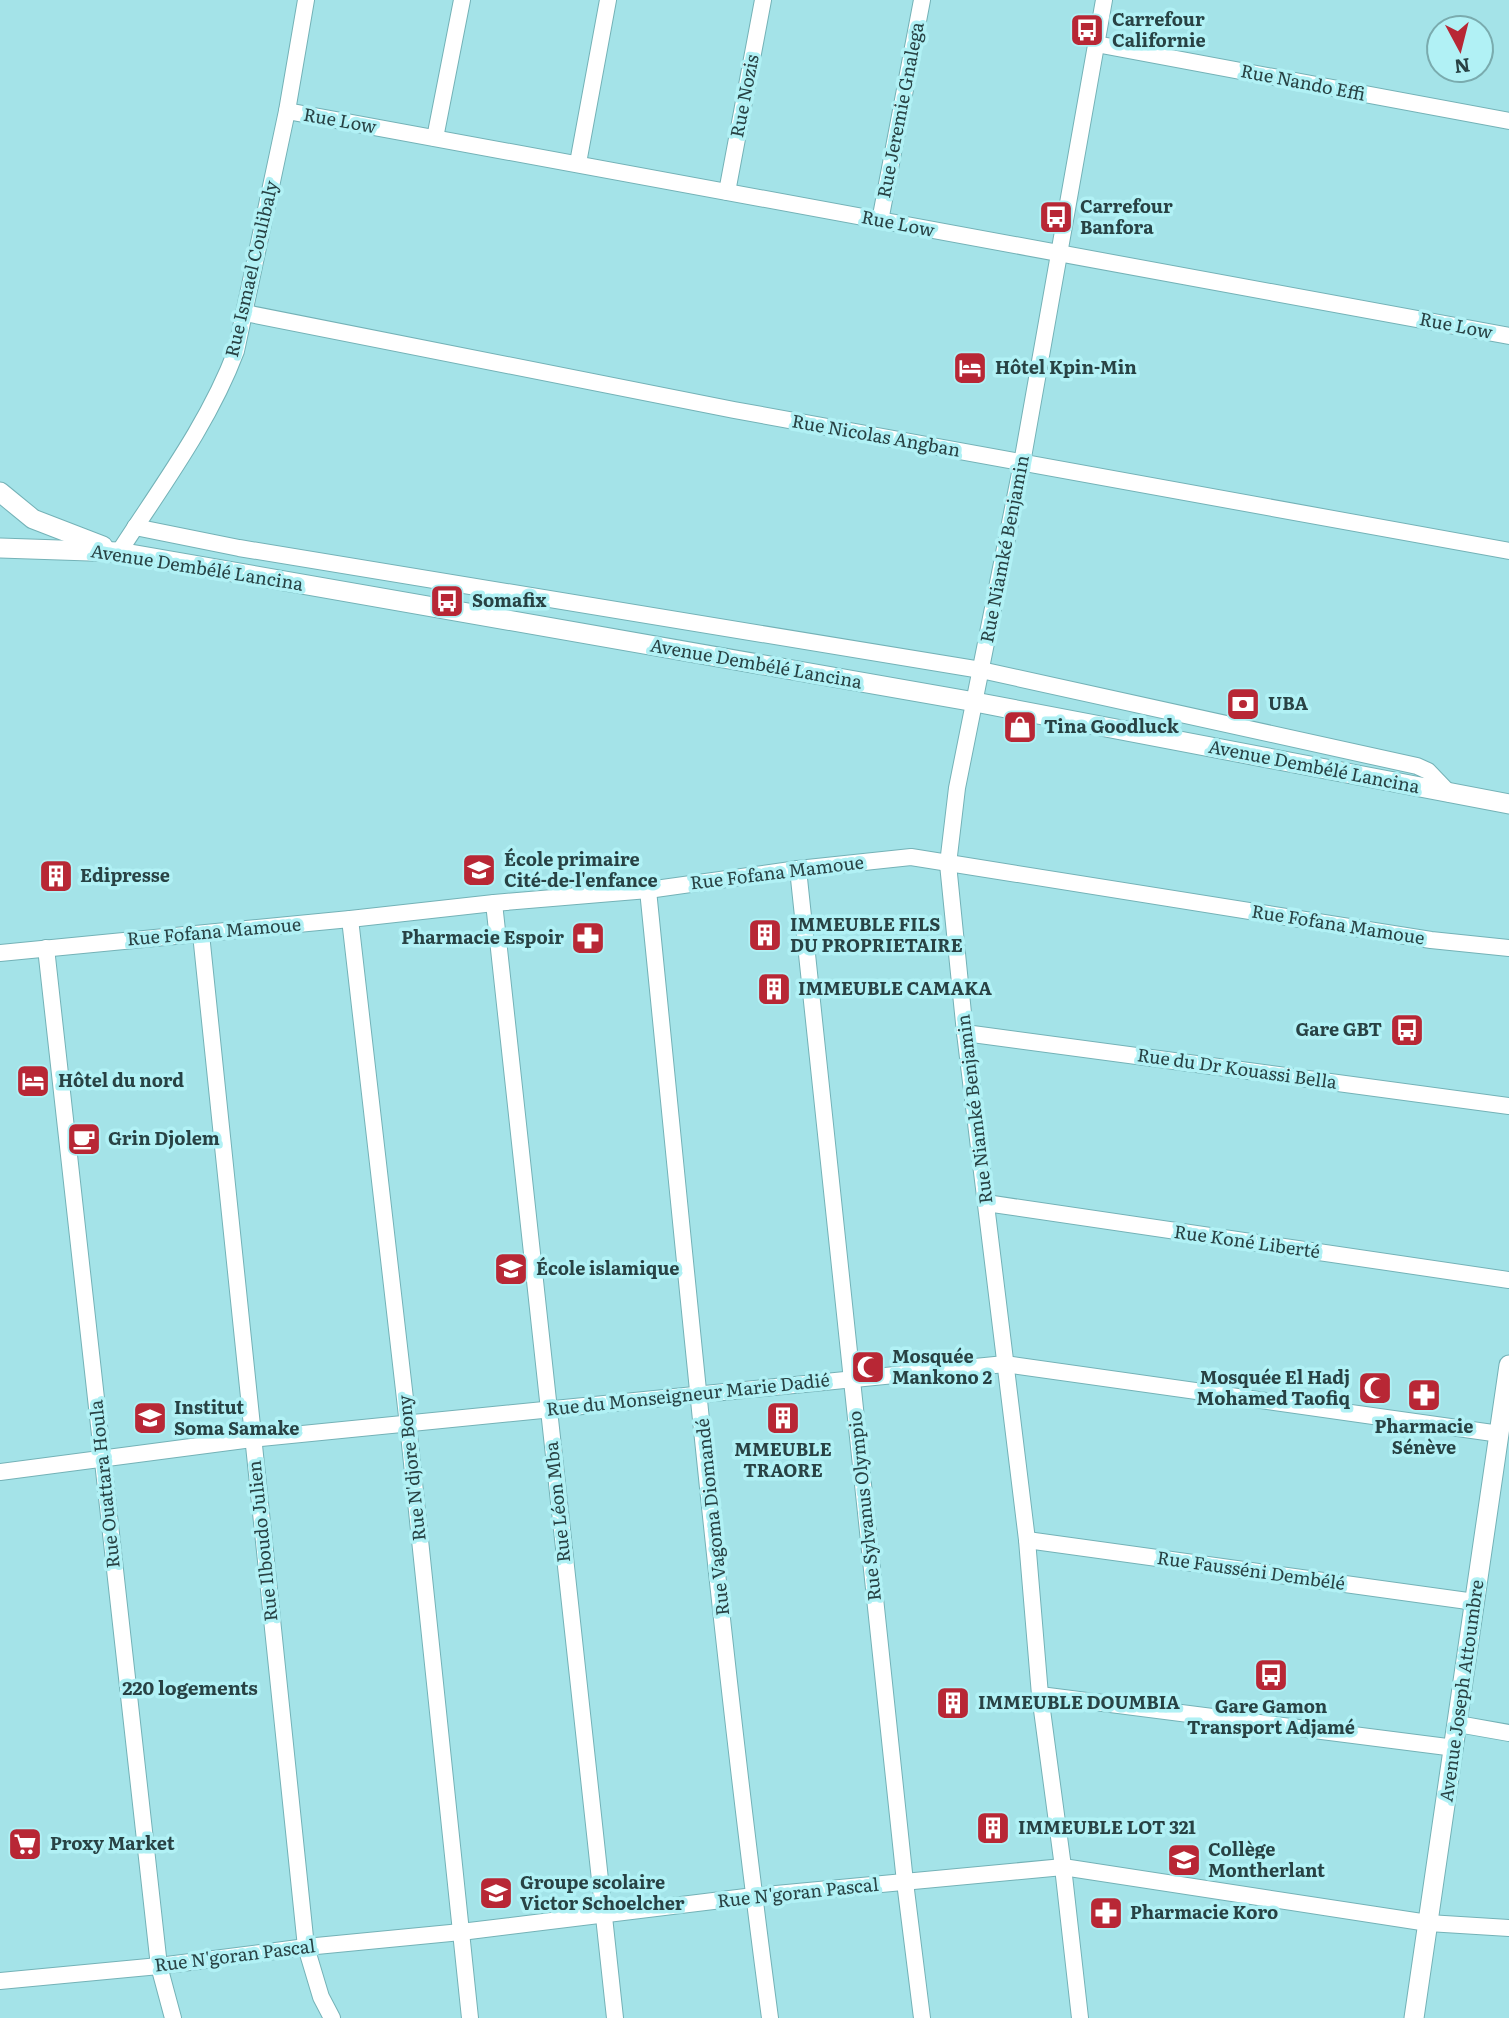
<svg xmlns="http://www.w3.org/2000/svg" width="1509" height="2018" viewBox="0 0 1509 2018" font-family="Literata,serif">
<style>
.lines{fill:none;stroke-linecap:round;stroke-linejoin:round}
.minor-casing{stroke:#74b2b7;stroke-width:18}
.tertiary-casing{stroke:#74b2b7;stroke-width:21}
.minor{stroke:#fff;stroke-width:16}
.tertiary{stroke:#fff;stroke-width:19}
.labels{text-anchor:middle;stroke-width:7;stroke-linejoin:round;paint-order:stroke}
.poi-label{font-size:18px;font-weight:bold;fill:#284244;stroke:#b1f1f5;text-anchor:start}
.street-label{font-size:18px;fill:#284244;stroke:#b1f1f5}
.neighbourhood-label{font-size:19px;font-weight:bold;fill:#284244;stroke:#b1f1f5}
</style>
<rect width="100%" height="100%" fill="#a4e3e8"/>
<g class="lines">
<g class="minor-casing">
<g id="minor">
<polyline points="1096,44 1509,121"/>
<polyline points="287,111 1509,336"/>
<polyline points="435,138 462,0"/>
<polyline points="578,163 608,0"/>
<polyline points="727,192 763,0"/>
<polyline points="880,221 922,0"/>
<polyline points="245,313 734,410 1509,551"/>
<polyline points="135,527 239,548 981,670 1417,766 1428,771 1450,794"/>
<path d="M119,552C161,487 209,423 236,351L287,111L306,0"/>
<polyline points="798,869 905,1882 922,2018"/>
<path d="M648,890C686,1266 720,1643 770,2018"/>
<polyline points="494,903 615,2018"/>
<polyline points="350,919 408,1425 470,2018"/>
<polyline points="201,934 306,1947 321,1997 332,2018"/>
<polyline points="46,948 159,1966 173,2018"/>
<polyline points="0,953 350,919 494,903 648,890 798,869 911,857 1431,940 1509,948"/>
<polyline points="965,1033 1509,1106"/>
<polyline points="986,1203 1509,1280"/>
<polyline points="0,1472 252,1439 1005,1364 1500,1434"/>
<polyline points="1027,1540 1475,1602"/>
<polyline points="1040,1695 1455,1748"/>
<polyline points="1458,1724 1509,1733"/>
<polyline points="0,1981 159,1966 306,1947 461,1932 754,1896 1063,1867 1428,1923 1509,1928"/>
<polyline points="1080,2018 1063,1867 1040,1695 1027,1540 965,1033 948,864 957,788 1022,463 1104,0"/>
</g>
</g>
<g class="tertiary-casing">
<g id="tertiary">
<polyline points="0,492 33,519 103,546"/>
<polyline points="0,548 119,552 975,702 1509,804"/>
<polyline points="1414,2018 1509,1365"/>
</g>
</g>
<use href="#minor" class="minor"/>
<use href="#tertiary" class="tertiary"/>
</g>
<defs>
<g id="bus-square" transform="scale(1.75)"><rect x="-9" y="-9" width="18" height="18" rx="4" fill="#b82735" stroke="#b1f1f5"/><path d="M-5-6H5V4H4V6H2V4H-2V6H-4V4H-5ZM-3.5-4V0h7V-4ZM-3.5 1.2v1.5H-2V1.2ZM2 1.2v1.5H3.5V1.2Z" fill="#fff"/></g>
<g id="hotel-square" transform="scale(1.75)"><rect x="-9" y="-9" width="18" height="18" rx="4" fill="#b82735" stroke="#b1f1f5"/><path d="M-6-4.5h1.5V1H6V5H4.5V3h-9V5H-6ZM-4 0a1.8 1.8 0 1 1 3.6 0ZM.5 0V-2.5h3Q6-2.5 6 0Z" fill="#fff"/></g>
<g id="bank-square" transform="scale(1.75)"><rect x="-9" y="-9" width="18" height="18" rx="4" fill="#b82735" stroke="#b1f1f5"/><path d="M-6-4H6V4H-6ZM0-2.3a2.3 2.3 0 1 0 0 4.6a2.3 2.3 0 1 0 0-4.6Z" fill="#fff"/></g>
<g id="shop-square" transform="scale(1.75)"><rect x="-9" y="-9" width="18" height="18" rx="4" fill="#b82735" stroke="#b1f1f5"/><path d="M-5-2.5h2.3a2.7 3.5 0 0 1 5.4 0H5L5.5 6h-11ZM-1.5-2.5h3a1.5 2.3 0 0 0-3 0Z" fill="#fff"/></g>
<g id="school-square" transform="scale(1.75)"><rect x="-9" y="-9" width="18" height="18" rx="4" fill="#b82735" stroke="#b1f1f5"/><path d="M0-5L7-2L0 1L-7-2ZM-4 1L0 2.5L4 1V4Q0 6-4 4Z" fill="#fff"/></g>
<g id="building-square" transform="scale(1.75)"><rect x="-9" y="-9" width="18" height="18" rx="4" fill="#b82735" stroke="#b1f1f5"/><path d="M-4-6H4V6H1V3H-1V6H-4ZM-2.5-4.3h1.7v1.8h-1.7ZM.8-4.3h1.7v1.8H.8ZM-2.5-1h1.7V.8h-1.7ZM.8-1h1.7V.8H.8Z" fill="#fff"/></g>
<g id="pharmacy-square" transform="scale(1.75)"><rect x="-9" y="-9" width="18" height="18" rx="4" fill="#b82735" stroke="#b1f1f5"/><path d="M-2-6h4v4h4v4h-4v4h-4v-4h-4v-4h4Z" fill="#fff"/></g>
<g id="cafe-square" transform="scale(1.75)"><rect x="-9" y="-9" width="18" height="18" rx="4" fill="#b82735" stroke="#b1f1f5"/><path d="M-5.5-4.5H6V0H3Q3 3.5 0 3.5H-2.5Q-5.5 3.5-5.5 0ZM3-3.2v2h1.7v-2ZM-6 4.5H4V6H-6Z" fill="#fff"/></g>
<g id="mosque-square" transform="scale(1.75)"><rect x="-9" y="-9" width="18" height="18" rx="4" fill="#b82735" stroke="#b1f1f5"/><path d="M3.5-4.9A6 6 0 1 0 3.5 4.9A5 5 0 1 1 3.5-4.9Z" fill="#fff"/></g>
<g id="supermarket-square" transform="scale(1.75)"><rect x="-9" y="-9" width="18" height="18" rx="4" fill="#b82735" stroke="#b1f1f5"/><path d="M-6-5.5h2.5l.6 2H6L4.5 2H-2.5L-4.4-4H-6ZM-1.5 3.2a1.3 1.3 0 1 0 .1 0ZM3 3.2a1.3 1.3 0 1 0 .1 0Z" fill="#fff"/></g>
<g id="university-square" transform="scale(1.75)"><rect x="-9" y="-9" width="18" height="18" rx="4" fill="#b82735" stroke="#b1f1f5"/><path d="M0-5L7-2L0 1L-7-2ZM-4 1L0 2.5L4 1V4Q0 6-4 4Z" fill="#fff"/></g>
</defs>
<g fill-rule="evenodd">
<use href="#bus-square" x="1087" y="30"/>
<use href="#bus-square" x="1056" y="217"/>
<use href="#hotel-square" x="970" y="368"/>
<use href="#bus-square" x="447" y="601"/>
<use href="#bank-square" x="1243" y="704"/>
<use href="#shop-square" x="1020" y="727"/>
<use href="#school-square" x="479" y="870"/>
<use href="#building-square" x="56" y="876"/>
<use href="#building-square" x="765" y="935"/>
<use href="#pharmacy-square" x="588" y="938"/>
<use href="#building-square" x="774" y="989"/>
<use href="#bus-square" x="1407" y="1030"/>
<use href="#hotel-square" x="33" y="1081"/>
<use href="#cafe-square" x="84" y="1139"/>
<use href="#school-square" x="511" y="1269"/>
<use href="#mosque-square" x="868" y="1367"/>
<use href="#mosque-square" x="1375" y="1388"/>
<use href="#pharmacy-square" x="1424" y="1395"/>
<use href="#school-square" x="150" y="1418"/>
<use href="#building-square" x="783" y="1418"/>
<use href="#bus-square" x="1271" y="1675"/>
<use href="#building-square" x="953" y="1703"/>
<use href="#building-square" x="993" y="1828"/>
<use href="#supermarket-square" x="25" y="1844"/>
<use href="#university-square" x="1184" y="1860"/>
<use href="#university-square" x="496" y="1893"/>
<use href="#pharmacy-square" x="1106" y="1913"/>
</g>
<g class="labels">
<g class="poi-label">
<text x="1112" y="26">Carrefour<tspan x="1112" dy="21">Californie</tspan></text>
<text x="1080" y="213">Carrefour<tspan x="1080" dy="21">Banfora</tspan></text>
<text x="995" y="374">Hôtel Kpin-Min</text>
<text x="472" y="607">Somafix</text>
<text x="1268" y="710">UBA</text>
<text x="1044" y="733">Tina Goodluck</text>
<text x="504" y="866">École primaire<tspan x="504" dy="21">Cité-de-l'enfance</tspan></text>
<text x="80" y="882">Edipresse</text>
<text x="790" y="931">IMMEUBLE FILS<tspan x="790" dy="21">DU PROPRIETAIRE</tspan></text>
<text x="564" y="944" text-anchor="end">Pharmacie Espoir</text>
<text x="798" y="995">IMMEUBLE CAMAKA</text>
<text x="1382" y="1036" text-anchor="end">Gare GBT</text>
<text x="58" y="1087">Hôtel du nord</text>
<text x="108" y="1145">Grin Djolem</text>
<text x="536" y="1275">École islamique</text>
<text x="892" y="1363">Mosquée<tspan x="892" dy="21">Mankono 2</tspan></text>
<text x="1350" y="1384" text-anchor="end">Mosquée El Hadj<tspan x="1350" dy="21">Mohamed Taofiq</tspan></text>
<text x="174" y="1414">Institut<tspan x="174" dy="21">Soma Samake</tspan></text>
<text x="1424" y="1433" text-anchor="middle">Pharmacie<tspan x="1424" dy="21">Sénève</tspan></text>
<text x="783" y="1456" text-anchor="middle">MMEUBLE<tspan x="783" dy="21">TRAORE</tspan></text>
<text x="978" y="1709">IMMEUBLE DOUMBIA</text>
<text x="1271" y="1713" text-anchor="middle">Gare Gamon<tspan x="1271" dy="21">Transport Adjamé</tspan></text>
<text x="1018" y="1834">IMMEUBLE LOT 321</text>
<text x="50" y="1850">Proxy Market</text>
<text x="1208" y="1856">Collège<tspan x="1208" dy="21">Montherlant</tspan></text>
<text x="520" y="1889">Groupe scolaire<tspan x="520" dy="21">Victor Schoelcher</tspan></text>
<text x="1130" y="1919">Pharmacie Koro</text>
</g>
<g class="street-label">
<text transform="translate(1303 83) rotate(11)" y="6">Rue Nando Effi</text>
<text transform="translate(745 96) rotate(-79)" y="6">Rue Nozis</text>
<text transform="translate(901 110) rotate(-79)" y="6">Rue Jeremie Gnalega</text>
<text transform="translate(340 121) rotate(10)" y="6">Rue Low</text>
<text transform="translate(898 224) rotate(11)" y="6">Rue Low</text>
<text transform="translate(252 269) rotate(-77)" y="6">Rue Ismael Coulibaly</text>
<text transform="translate(1456 326) rotate(11)" y="6">Rue Low</text>
<text transform="translate(876 436) rotate(10)" y="6">Rue Nicolas Angban</text>
<text transform="translate(1005 549) rotate(-79)" y="6">Rue Niamké Benjamin</text>
<text transform="translate(197 568) rotate(9)" y="6">Avenue Dembélé Lancina</text>
<text transform="translate(756 664) rotate(10)" y="6">Avenue Dembélé Lancina</text>
<text transform="translate(1314 767) rotate(11)" y="6">Avenue Dembélé Lancina</text>
<text transform="translate(777 873) rotate(-7)" y="6">Rue Fofana Mamoue</text>
<text transform="translate(1338 925) rotate(9)" y="6">Rue Fofana Mamoue</text>
<text transform="translate(214 932) rotate(-5)" y="6">Rue Fofana Mamoue</text>
<text transform="translate(1237 1069) rotate(8)" y="6">Rue du Dr Kouassi Bella</text>
<text transform="translate(975 1109) rotate(-97)" y="6">Rue Niamké Benjamin</text>
<text transform="translate(1247 1242) rotate(8)" y="6">Rue Koné Liberté</text>
<text transform="translate(688 1395) rotate(-6)" y="6">Rue du Monseigneur Marie Dadié</text>
<text transform="translate(412 1468) rotate(-96)" y="6">Rue N'djore Bony</text>
<text transform="translate(105 1484) rotate(-96)" y="6">Rue Ouattara Houla</text>
<text transform="translate(558 1502) rotate(-96)" y="6">Rue Léon Mba</text>
<text transform="translate(865 1506) rotate(-96)" y="6">Rue Sylvanus Olympio</text>
<text transform="translate(713 1517) rotate(-96)" y="6">Rue Vagoma Diomandé</text>
<text transform="translate(263 1541) rotate(-96)" y="6">Rue Ilboudo Julien</text>
<text transform="translate(1251 1571) rotate(8)" y="6">Rue Fausséni Dembélé</text>
<text transform="translate(1462 1691) rotate(-82)" y="6">Avenue Joseph Attoumbre</text>
<text transform="translate(798 1893) rotate(-6)" y="6">Rue N'goran Pascal</text>
<text transform="translate(235 1956) rotate(-7)" y="6">Rue N'goran Pascal</text>
</g>
<g class="neighbourhood-label">
<text x="190" y="1695">220 logements</text>
</g>
</g>
<g transform="translate(1460 49) rotate(173)"><circle r="33" fill="#b1f1f5" stroke="#7aabae" stroke-width="2"/>
<path d="M0-5L12 26L0 18L-12 26Z" fill="#b82735"/>
<text y="-10" font-size="19" font-weight="bold" text-anchor="middle" fill="#284244">N</text>
</g>
</svg>
